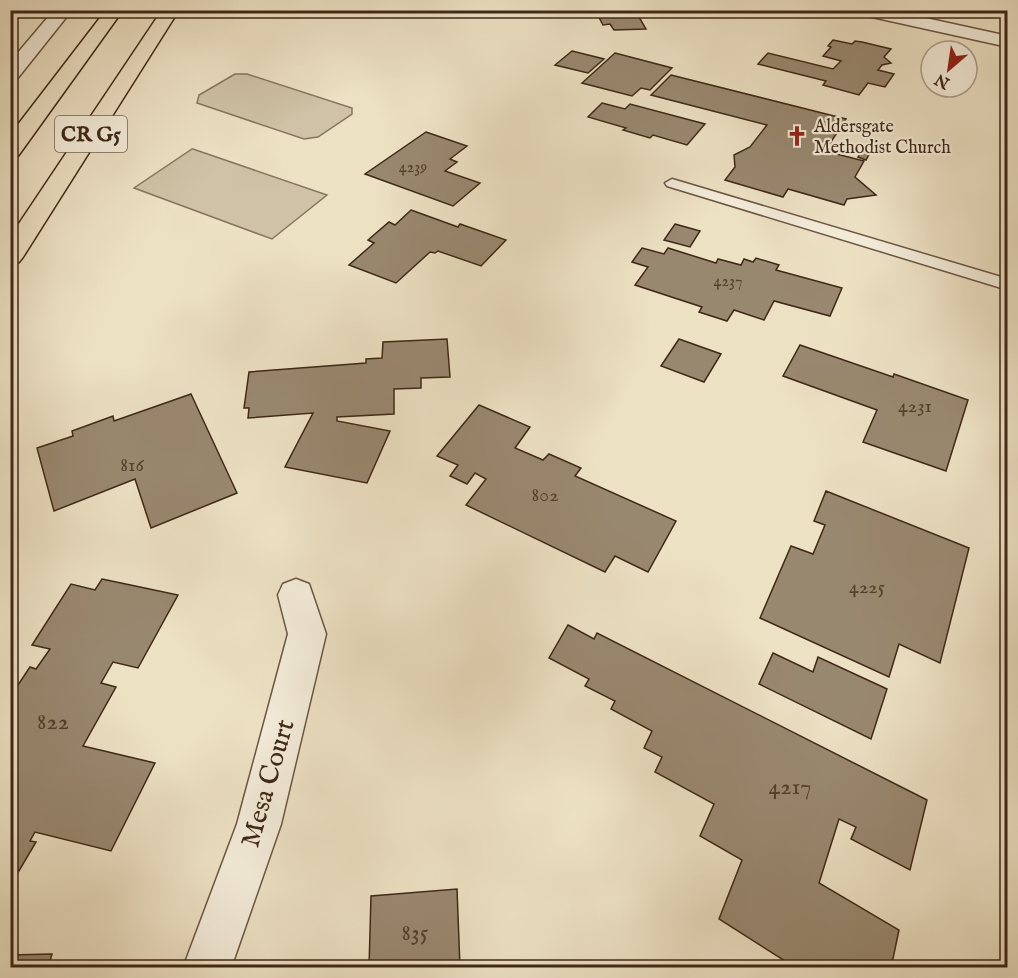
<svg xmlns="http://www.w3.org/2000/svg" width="1018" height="978" viewBox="0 0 1018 978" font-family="'IM FELL English',serif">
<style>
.green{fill:#cfc2a6;stroke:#86755e;stroke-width:1.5}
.building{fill:#998870;stroke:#3e2816;stroke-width:1.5}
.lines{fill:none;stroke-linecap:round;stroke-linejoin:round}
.lane-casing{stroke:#6a5642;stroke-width:3}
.street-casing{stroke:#6a5642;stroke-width:3}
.highway-casing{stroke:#3e2816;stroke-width:3}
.lane{fill:#f3ecd9;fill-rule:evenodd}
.street{fill:#f3ecd9;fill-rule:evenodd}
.highway{fill:#ede1c4;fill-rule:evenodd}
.labels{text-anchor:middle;stroke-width:4.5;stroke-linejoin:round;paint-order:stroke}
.far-number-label{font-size:16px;fill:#55402c}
.far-poi-label{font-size:18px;fill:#3e2816;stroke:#f3ecd9;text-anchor:start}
.number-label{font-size:20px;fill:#55402c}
.shield{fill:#f3ecd9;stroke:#746350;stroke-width:1.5}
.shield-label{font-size:21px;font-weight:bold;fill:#3e2816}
.near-number-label{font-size:24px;fill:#55402c}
.near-street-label{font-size:27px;fill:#3e2816;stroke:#f3ecd9}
</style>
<rect width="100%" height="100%" fill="#ede1c4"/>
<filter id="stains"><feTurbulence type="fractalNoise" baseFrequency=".00333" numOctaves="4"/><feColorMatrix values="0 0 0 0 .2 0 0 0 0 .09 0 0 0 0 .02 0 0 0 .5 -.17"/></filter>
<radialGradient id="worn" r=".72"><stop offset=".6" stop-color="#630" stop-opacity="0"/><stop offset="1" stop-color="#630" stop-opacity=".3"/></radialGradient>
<g class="green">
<polygon points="235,74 247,74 352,108 352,114 318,137 304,139 197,103 199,95"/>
<polygon points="192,149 193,149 327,195 272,239 134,188"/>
</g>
<g class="building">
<polygon points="595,10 635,10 646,29 614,30 610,24 603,25"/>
<polygon points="833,40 852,44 855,41 862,42 891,49 884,57 891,63 882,65 878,70 894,74 885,87 868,83 859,95 823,85 826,81 758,64 768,53 833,69 841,61 823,56 831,47 828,46"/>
<polygon points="572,51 604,59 588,73 555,65"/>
<polygon points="615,53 672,68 650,90 641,88 632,96 582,83"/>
<polygon points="671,75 846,119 825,151 864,161 855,177 876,195 847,199 844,205 788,189 783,197 725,180 735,167 734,155 750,147 767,125 651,95"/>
<polygon points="602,103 625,109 630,104 705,124 687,145 653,135 650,138 623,130 626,128 588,117"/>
<polygon points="426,132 467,146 450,159 457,162 445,171 480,183 453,206 365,174"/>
<polygon points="864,147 872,149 866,160 858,157"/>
<polygon points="411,210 458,227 460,224 506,240 481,266 438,251 435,253 430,252 396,283 349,265 374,243 368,240 389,222 395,225"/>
<polygon points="675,224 700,231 690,247 664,240"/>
<polygon points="642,248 664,254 668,248 716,263 718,259 741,265 744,259 753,262 756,258 779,265 776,270 842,288 830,316 774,301 764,320 734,310 727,321 699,312 702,307 635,285 648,267 632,262"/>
<polygon points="447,339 450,377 421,378 421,388 394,389 394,414 337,417 337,421 390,431 367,483 285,467 313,413 248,418 249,408 244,408 249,372 366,363 366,359 382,358 383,342"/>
<polygon points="679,339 721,354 704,382 661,366"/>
<polygon points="800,345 893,377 894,374 968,400 946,471 863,442 877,410 783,376"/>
<polygon points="191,394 237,493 151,528 135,479 54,511 37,448 73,436 72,431 113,416 114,421"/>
<polygon points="479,405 530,427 515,448 543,460 549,454 581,468 575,476 676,521 648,572 615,556 605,572 466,505 486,479 475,473 467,484 450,476 458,465 437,456"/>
<polygon points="826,491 969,548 940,663 899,644 889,677 760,618 791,546 813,554 825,525 814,521"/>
<polygon points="102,579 178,595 138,668 113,662 101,683 116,687 83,746 155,763 111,851 35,832 30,841 36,842 16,876 10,875 10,697 30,667 36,669 50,649 32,645 71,584 95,590"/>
<polygon points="568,625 594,639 597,633 927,800 910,870 851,839 856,827 839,819 819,883 899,930 891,968 796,968 719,919 742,860 700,836 714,804 655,772 662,757 644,748 652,731 611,709 615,701 585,686 589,679 549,658"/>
<polygon points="773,653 813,672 818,657 887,689 871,739 759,684"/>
<polygon points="457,889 460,968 369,968 371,896"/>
<polygon points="52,954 48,968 10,968 10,955"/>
</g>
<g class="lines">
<g class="lane-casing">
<polygon id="lane" points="672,179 1008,279 1008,290 667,186 665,183"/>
</g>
<g class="street-casing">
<g id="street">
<polygon points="54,10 72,10 17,79 10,81 10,62"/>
<polygon points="855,10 889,10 1008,36 1008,47 863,15"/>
<polygon points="296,579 309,584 326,634 281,824 231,968 183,968 237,824 288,634 278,595 283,584"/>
</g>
</g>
<g class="highway-casing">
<g id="highway">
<polygon points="106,10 123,10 18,156 10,158 10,135"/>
<polygon points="162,10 179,10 23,257 19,262 10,265 10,237"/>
</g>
</g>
<use href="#lane" class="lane"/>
<use href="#street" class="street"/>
<use href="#highway" class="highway"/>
</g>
<defs>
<g id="church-bare" transform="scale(1.62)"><path d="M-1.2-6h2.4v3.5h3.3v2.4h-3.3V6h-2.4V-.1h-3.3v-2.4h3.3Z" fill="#8f2418" stroke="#f3ecd9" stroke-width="2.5" paint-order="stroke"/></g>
</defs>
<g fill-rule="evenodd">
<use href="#church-bare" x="797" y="136"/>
</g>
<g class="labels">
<g class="far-number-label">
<text x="413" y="172">4239</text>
<text x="728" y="286">4237</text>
</g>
<g class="far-poi-label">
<text x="814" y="132">Aldersgate<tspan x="814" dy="21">Methodist Church</tspan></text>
</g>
<g class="number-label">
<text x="915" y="412">4231</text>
<text x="132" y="471">816</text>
<text x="545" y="501">802</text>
<text x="867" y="593">4225</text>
</g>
<rect class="shield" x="55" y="116" width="72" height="36" rx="4.5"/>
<g class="shield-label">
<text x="91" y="141">CR G5</text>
</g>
<g class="near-number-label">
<text x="53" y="729">822</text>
<text x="790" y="794">4217</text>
<text x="415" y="940">835</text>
</g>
<g class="near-street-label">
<text transform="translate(267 783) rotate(-74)" y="9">Mesa Court</text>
</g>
</g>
<rect width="1018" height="978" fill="none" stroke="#ede1c4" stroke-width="36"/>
<rect x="12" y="12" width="994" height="954" fill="none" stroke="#3e2816" stroke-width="3"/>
<rect x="18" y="18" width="982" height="942" fill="none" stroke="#3e2816" stroke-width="1.5"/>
<g transform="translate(949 69) rotate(209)"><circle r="28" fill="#f3ecd9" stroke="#ab9e8b" stroke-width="1.5"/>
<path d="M0-4.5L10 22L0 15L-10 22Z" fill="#8f2418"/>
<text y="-9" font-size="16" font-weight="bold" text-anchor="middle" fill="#3e2816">N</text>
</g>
<rect width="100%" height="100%" filter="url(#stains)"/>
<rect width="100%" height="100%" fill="url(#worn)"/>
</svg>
